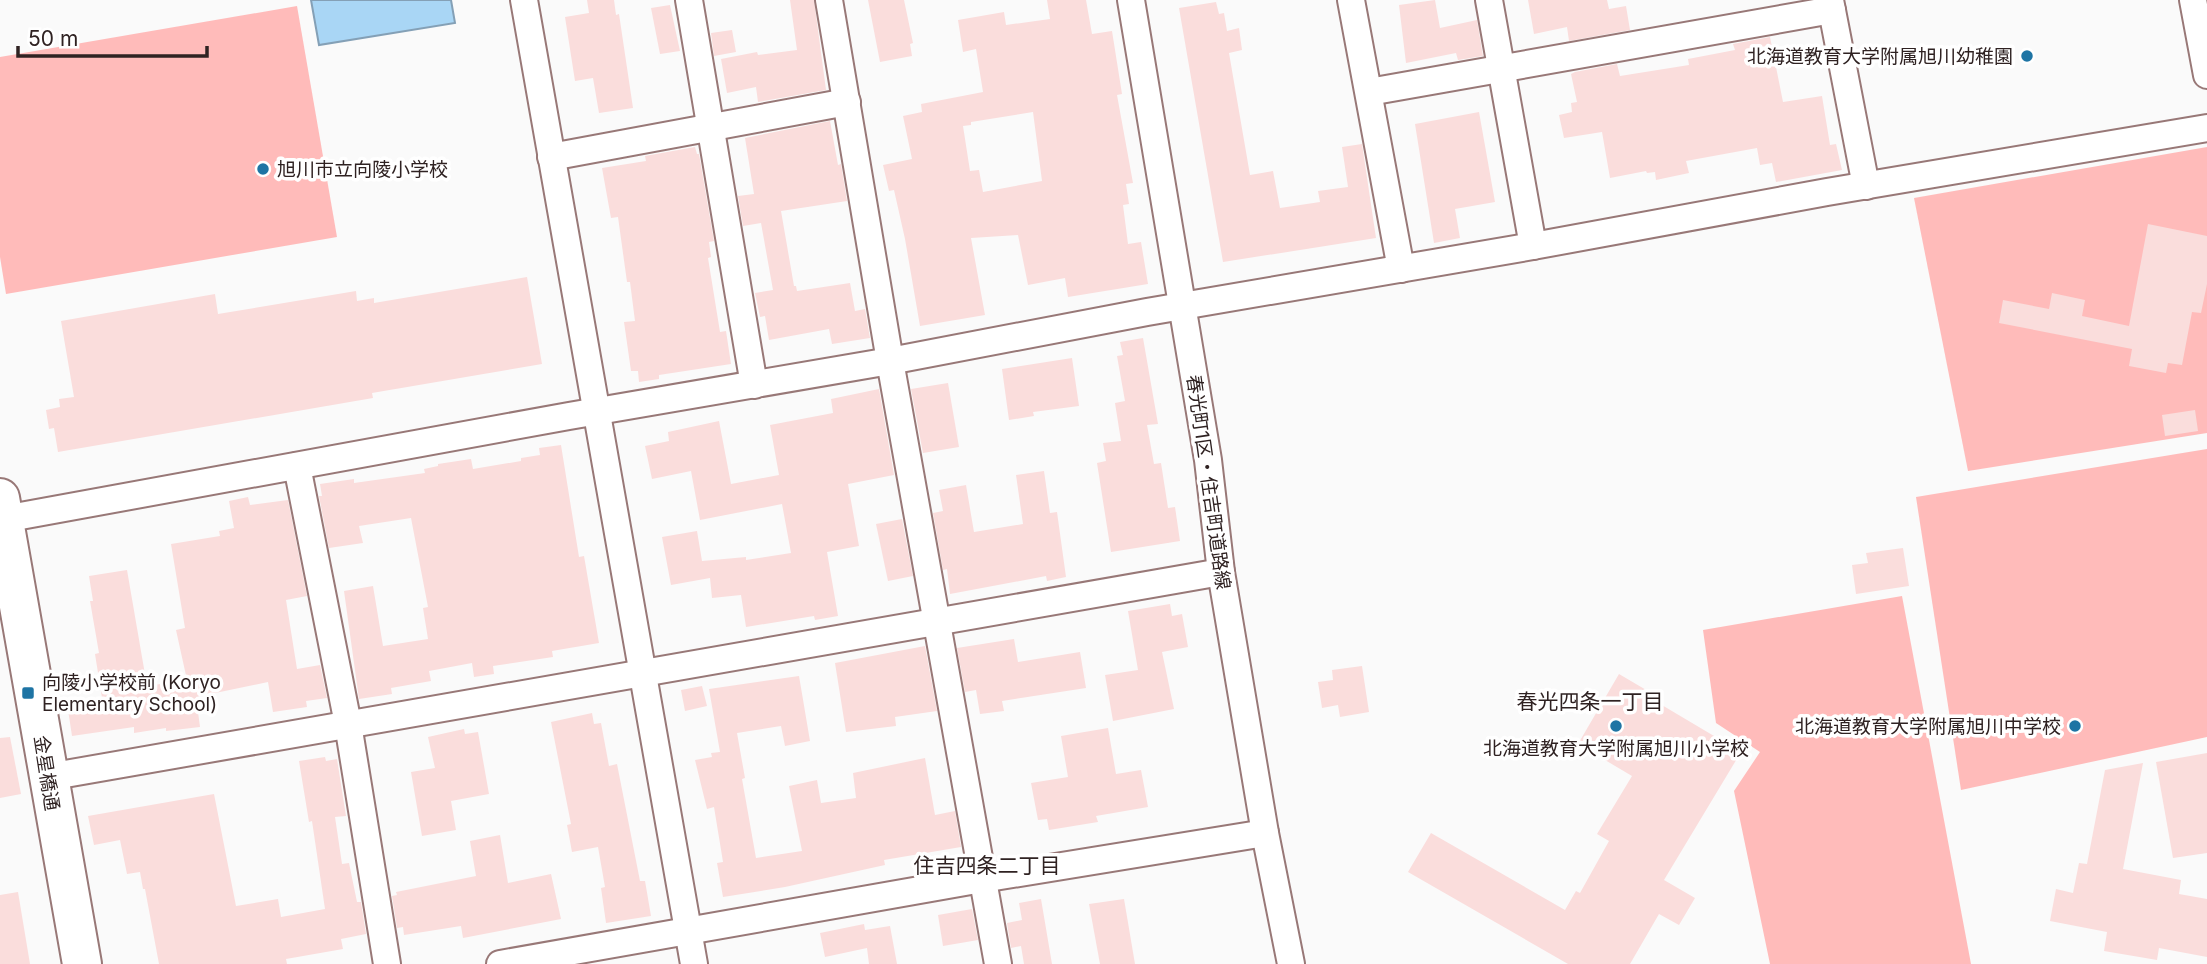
<svg xmlns="http://www.w3.org/2000/svg" width="2207" height="964" viewBox="0 0 2207 964" font-family="Inter,'Noto Sans JP',sans-serif">
<style>
.green{fill:#ffbbba}
.water{fill:#a9d6f5;stroke:#84a0b6;stroke-width:2}
.building{fill:#fadddc;fill-rule:evenodd}
.lines{fill:none;stroke-linecap:round;stroke-linejoin:round}
.street-casing{stroke:#987877;stroke-width:30}
.secondary-casing{stroke:#987877;stroke-width:42}
.street{stroke:#fff;stroke-width:26}
.secondary{stroke:#fff;stroke-width:38}
.poi-dot{fill:#1e74a4;stroke:#fff;stroke-width:2.5}
.labels{text-anchor:middle;stroke-width:7;stroke-linejoin:round;paint-order:stroke}
.poi-label{font-size:19px;fill:#2f2222;stroke:#fff;text-anchor:end}
.street-label{font-size:19px;fill:#2f2222;stroke:#fff}
.neighbourhood-label{font-size:21px;fill:#2f2222;stroke:#fff}
</style>
<rect width="100%" height="100%" fill="#fafafa"/>
<g class="green">
<polygon points="297,6 337,237 6,294 0,257 0,57"/>
<polygon points="2207,147 2207,433 1968,471 1914,198"/>
<polygon points="2207,449 2207,737 1961,790 1916,497"/>
<polygon points="1902,596 1971,964 1770,964 1734,791 1760,752 1716,723 1703,630"/>
</g>
<polygon class="water" points="311,0 451,0 455,23 319,45"/>
<g class="building">
<polygon points="587,0 614,0 616,15 619,14 633,108 599,113 593,78 575,81 565,17 589,13"/>
<polygon points="790,0 814,0 826,90 758,102 756,87 727,93 721,59 757,52 758,55 797,50"/>
<polygon points="868,0 904,0 913,43 910,44 912,56 880,62"/>
<path d="M1047,0H1086L1092,34L1112,31L1122,94L1117,95L1133,183L1126,184L1129,204L1123,205L1128,244L1141,242L1148,284L1068,297L1065,278L1028,285L1018,235L971,238L985,315L920,326L905,239L894,190L889,191L883,165L912,159L903,116L922,112L921,104L983,92L976,49L963,52L958,20L1004,12L1006,25L1050,19ZM1033,112L1042,181L983,192L979,170L970,171L963,126L971,125V122Z"/>
<polygon points="1435,0 1440,28 1477,20 1483,56 1458,60 1456,53 1406,63 1399,5"/>
<polygon points="1528,0 1607,0 1609,9 1626,6 1630,30 1569,41 1567,27 1534,34"/>
<polygon points="1216,2 1219,14 1224,13 1227,31 1239,28 1242,50 1229,53 1250,175 1273,171 1280,208 1320,202 1318,191 1348,187 1342,147 1362,144 1376,238 1223,262 1179,8"/>
<polygon points="670,5 680,51 660,54 651,8"/>
<polygon points="732,30 736,52 714,56 711,33"/>
<polygon points="1770,37 1783,102 1822,96 1830,145 1836,144 1842,170 1776,182 1772,163 1760,165 1757,148 1686,161 1689,173 1656,180 1655,172 1647,173 1646,171 1610,178 1602,132 1564,138 1559,115 1572,112 1571,103 1577,102 1571,74 1575,72 1617,64 1620,76 1689,65 1688,59 1735,50 1733,44"/>
<polygon points="1479,112 1495,202 1455,209 1460,238 1434,243 1415,124"/>
<polygon points="830,121 838,165 841,164 847,201 781,211 794,286 796,286 797,291 850,283 855,311 865,309 870,338 832,344 829,329 769,340 765,316 760,317 755,293 773,290 761,223 743,226 738,196 754,194 745,138"/>
<polygon points="695,147 697,154 699,154 714,241 709,242 711,257 708,258 720,332 726,331 731,364 659,375 659,379 639,382 638,371 631,371 624,322 635,321 630,282 627,282 618,217 611,218 602,168 646,161 645,156"/>
<polygon points="2148,224 2207,236 2207,284 2201,313 2192,312 2182,365 2168,363 2166,373 2129,366 2132,349 1999,323 2003,300 2049,309 2052,293 2085,300 2082,316 2129,326"/>
<polygon points="527,277 542,364 372,393 373,398 58,452 54,428 49,429 46,410 60,407 59,399 74,397 61,321 215,294 218,314 356,291 357,301 374,298 374,303"/>
<polygon points="1143,338 1158,424 1147,425 1154,464 1161,463 1168,508 1175,507 1180,541 1111,552 1097,463 1106,461 1103,443 1121,441 1115,403 1125,401 1117,356 1123,355 1120,342"/>
<polygon points="1072,358 1079,406 1033,412 1034,416 1009,420 1002,369"/>
<polygon points="948,383 959,447 923,453 911,389"/>
<polygon points="879,389 894,475 848,484 859,546 827,552 838,616 815,620 814,616 746,627 741,595 712,598 710,578 671,585 662,537 697,531 702,561 746,557 746,560 791,553 782,504 700,520 691,471 652,479 645,446 669,441 668,432 719,421 731,484 779,475 770,425 833,413 831,399"/>
<polygon points="2195,410 2198,431 2165,436 2162,415"/>
<polygon points="561,445 579,557 584,556 599,643 552,651 553,657 493,666 494,674 474,677 472,663 429,671 431,681 391,688 392,694 359,699 344,591 373,586 383,646 428,639 423,608 428,607 411,518 359,526 363,543 329,548 319,496 322,496 320,484 354,479 354,483 425,473 424,469 438,466 438,464 471,459 473,469 521,461 521,458 540,455 539,448"/>
<polygon points="1044,471 1050,513 1057,512 1066,577 1047,581 1046,576 950,594 947,569 943,570 933,513 943,511 939,490 966,485 974,532 1023,524 1016,475"/>
<polygon points="248,497 250,505 288,500 307,596 286,600 297,669 320,665 327,698 306,701 307,707 273,712 268,682 196,697 200,727 166,731 166,728 134,733 134,727 72,736 67,703 102,698 95,654 99,653 90,601 93,601 89,576 127,570 147,686 187,680 176,630 185,628 171,544 220,536 219,531 234,528 229,501"/>
<polygon points="902,519 913,576 888,581 876,524"/>
<polygon points="1903,548 1909,586 1856,594 1852,565 1868,563 1866,553"/>
<polygon points="1170,604 1172,616 1182,614 1188,647 1162,652 1174,709 1113,721 1105,675 1138,670 1128,611"/>
<polygon points="1014,639 1018,662 1080,652 1086,688 1002,701 1004,711 980,714 976,690 965,692 957,648"/>
<polygon points="925,646 937,711 895,717 896,726 846,732 835,663"/>
<polygon points="1362,666 1369,712 1340,717 1338,705 1322,708 1318,682 1333,680 1332,670"/>
<polygon points="1619,674 1653,694 1650,698 1741,752 1664,880 1695,898 1679,925 1659,914 1630,964 1568,964 1408,872 1431,833 1565,910 1576,891 1580,893 1609,841 1597,834 1632,776 1578,744"/>
<polygon points="799,676 810,741 785,746 781,726 737,733 745,778 742,779 756,858 802,851 789,786 817,780 821,803 856,798 853,773 925,758 935,815 955,811 961,847 884,860 885,865 785,887 723,897 717,863 723,862 714,807 707,809 695,760 712,757 711,753 720,752 709,689"/>
<polygon points="702,686 707,706 685,711 681,690"/>
<polygon points="592,713 594,724 601,723 609,766 617,764 640,881 645,881 651,916 606,923 601,888 605,887 598,847 572,852 567,825 571,824 551,722"/>
<polygon points="1108,728 1116,774 1141,770 1148,807 1096,816 1098,822 1049,830 1047,819 1038,820 1031,783 1068,777 1061,736"/>
<polygon points="464,729 465,734 478,732 489,794 451,801 456,830 422,836 411,772 435,768 428,737"/>
<polygon points="10,737 21,794 0,798 0,738"/>
<polygon points="2207,753 2207,853 2173,858 2156,762"/>
<polygon points="325,757 326,761 337,759 346,816 335,817 342,864 349,863 357,902 361,902 366,934 341,939 343,949 286,959 287,964 159,964 145,889 143,889 140,872 127,874 120,840 94,845 88,816 214,794 236,906 278,899 281,917 325,909 312,821 309,822 299,761"/>
<polygon points="2143,763 2123,869 2181,880 2179,894 2207,899 2207,957 2159,948 2157,960 2104,951 2107,932 2050,921 2056,889 2073,893 2079,863 2087,864 2105,770"/>
<polygon points="500,835 508,883 551,874 561,919 463,938 461,926 404,935 403,927 397,928 392,896 397,895 396,892 476,876 470,841"/>
<polygon points="18,892 30,964 0,964 0,895"/>
<polygon points="1041,899 1052,964 1024,964 1021,946 1011,948 1007,923 1022,920 1019,903"/>
<polygon points="1124,899 1135,964 1100,964 1089,904"/>
<polygon points="972,909 978,940 943,946 938,915"/>
<polygon points="864,924 865,930 890,926 897,964 869,964 867,948 825,957 820,933"/>
</g>
<g class="lines">
<g class="street-casing">
<g id="street">
<polyline points="524,0 694,964"/>
<polyline points="689,0 754,385"/>
<polyline points="829,0 890,361 998,964"/>
<polyline points="1131,0 1208,460 1221,572 1265,833 1291,964"/>
<polyline points="1351,0 1401,269"/>
<polyline points="1489,0 1533,246"/>
<polyline points="1830,0 1866,186"/>
<polyline points="2193,0 2207,75"/>
<polyline points="1369,92 1832,10"/>
<polyline points="551,157 847,102"/>
<polyline points="297,466 348,724 387,964"/>
<polyline points="4,519 569,416 890,361 1147,312 1533,246 1827,192 2207,128"/>
<polyline points="48,777 1221,572"/>
<polyline points="500,964 982,879 1265,833"/>
</g>
</g>
<g class="secondary-casing">
<polyline id="secondary" points="0,498 82,964"/>
</g>
<use href="#street" class="street"/>
<use href="#secondary" class="secondary"/>
</g>
<g class="poi-dot">
<circle cx="2027" cy="56" r="7"/>
<circle cx="263" cy="169" r="7"/>
<rect x="21" y="686" width="14" height="14" rx="3.5"/>
<circle cx="1616" cy="726" r="7"/>
<circle cx="2075" cy="726" r="7"/>
</g>
<g class="labels">
<g class="poi-label">
<text x="2013" y="63">北海道教育大学附属旭川幼稚園</text>
<text x="277" y="176" text-anchor="start">旭川市立向陵小学校</text>
<text x="42" y="689" text-anchor="start">向陵小学校前 (Koryo<tspan x="42" dy="22">Elementary School)</tspan></text>
<text x="2061" y="733">北海道教育大学附属旭川中学校</text>
<text x="1616" y="755" text-anchor="middle">北海道教育大学附属旭川小学校</text>
</g>
<g class="street-label">
<text transform="translate(1209 482) rotate(82)" y="7">春光町1区・住吉町道路線</text>
<text transform="translate(47 773) rotate(81)" y="7">金星橋通</text>
</g>
<g class="neighbourhood-label">
<text x="1590" y="709">春光四条一丁目</text>
<text x="987" y="873">住吉四条二丁目</text>
</g>
</g>
<path d="M18 46v10h189v-10" fill="none" stroke="#2f2222" stroke-width="3.5"/>
<text x="28" y="46" font-size="21" fill="#2f2222" stroke="#ffffff" stroke-width="5" paint-order="stroke">50 m</text>
</svg>
